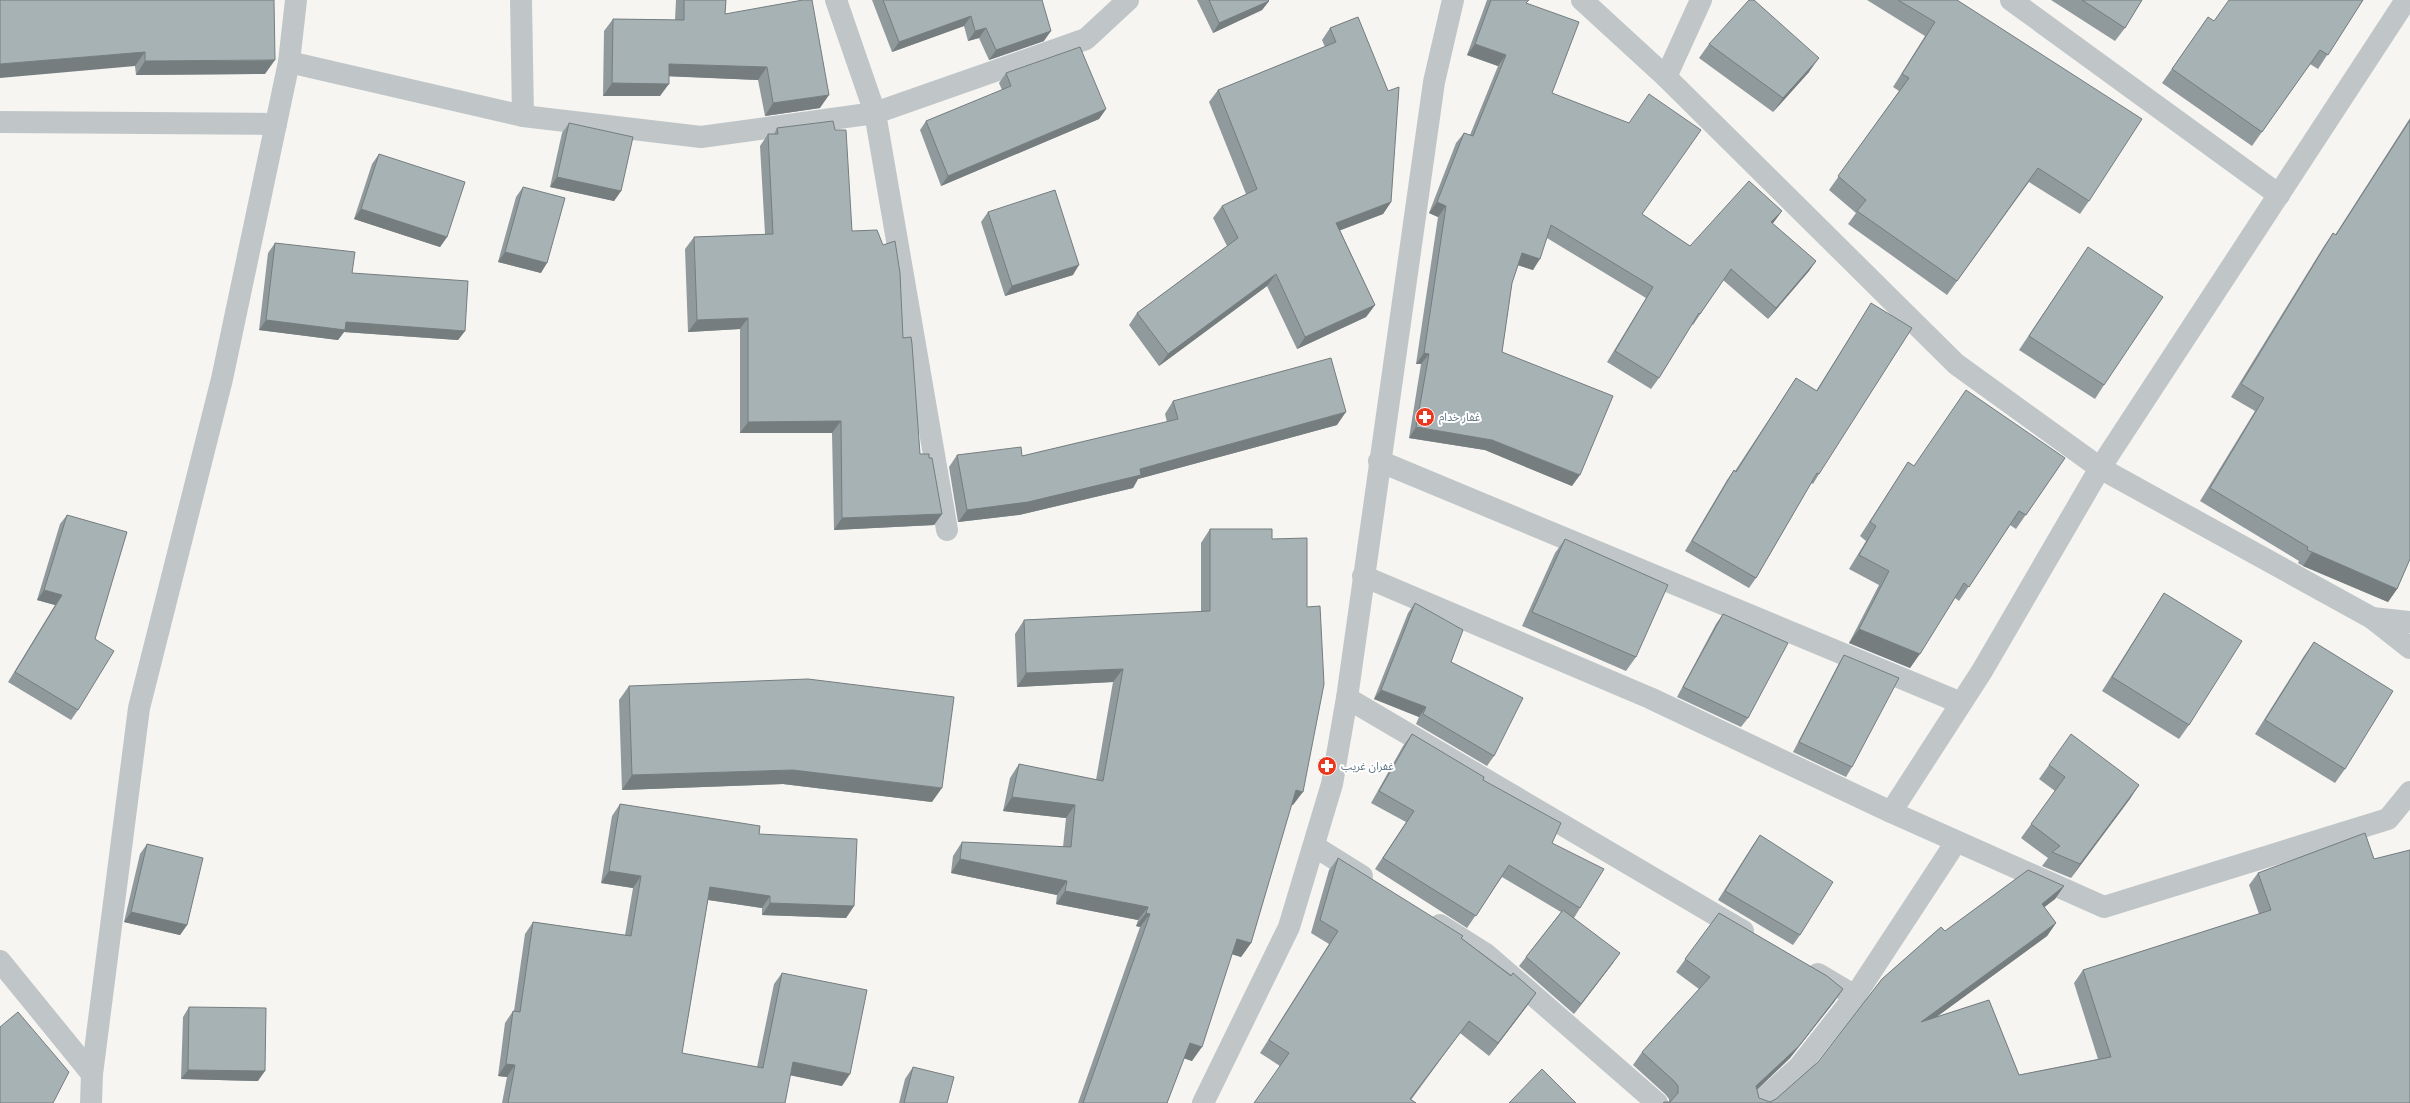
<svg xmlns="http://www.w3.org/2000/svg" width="2410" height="1103" viewBox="0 0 2410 1103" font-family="Roboto,'Noto Sans Arabic',sans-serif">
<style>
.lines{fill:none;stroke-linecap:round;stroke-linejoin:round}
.minor{stroke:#c0c6c8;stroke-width:22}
.tertiary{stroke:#c0c6c8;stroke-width:22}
.wall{fill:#90999c}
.shaded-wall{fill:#757d7f}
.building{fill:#a7b2b5;stroke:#757d7f}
.labels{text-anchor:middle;stroke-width:4;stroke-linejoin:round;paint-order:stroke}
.poi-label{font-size:11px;fill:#637984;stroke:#fff;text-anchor:start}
</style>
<rect width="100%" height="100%" fill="#f6f5f2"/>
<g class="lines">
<g class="minor">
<polyline points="521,0 523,116"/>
<polyline points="836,0 875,113 947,530"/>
<polyline points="1582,0 1666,77 1956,364 2100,468 2372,618 2410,648"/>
<polyline points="2011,0 2279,195"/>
<polyline points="289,62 523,116 701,137 875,113 1086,39 1128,0"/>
<polyline points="1666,77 1701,0"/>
<polyline points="0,122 276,124"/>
<polyline points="1379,461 1961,703"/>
<polyline points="1363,576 1650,698 1891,812 2104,907 2388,819 2410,792"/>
<polyline points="2372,618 2410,622"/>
<polyline points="1347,698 1743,931"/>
<polyline points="1891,812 1982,671 2100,468 2406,0"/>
<polyline points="1314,846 1362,876"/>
<polyline points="1440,925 1486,954 1657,1103"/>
<polyline points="0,961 92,1074"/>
<polyline points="1818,974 1855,996"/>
<polyline points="91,1103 92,1074 139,708 222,379 289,62 296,0"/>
<polyline points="1759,1103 1799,1067 1855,996 1956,842"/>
</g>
<polyline class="tertiary" points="1203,1103 1289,927 1332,784 1347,698 1434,82 1453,0"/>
</g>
<g class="wall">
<polygon points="0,0 265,74 136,75 135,66"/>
<polygon points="676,0 726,0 725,14 820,108 765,116 758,80 669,76 660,96 603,96 604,31 613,19 675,20"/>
<polygon points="872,0 1042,0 1044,41 989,60 979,38 968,41 964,26 892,52"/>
<polygon points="1197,0 1268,0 1269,1 1262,10 1213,33"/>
<polygon points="1487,0 1529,0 1526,3 1552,93 1642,214 1690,246 1782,211 1772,224 1816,261 1809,271 1768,319 1723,280 1693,325 1692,324 1659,378 1651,389 1607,362 1646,298 1547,238 1533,270 1518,265 1512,283 1502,352 1572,486 1485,450 1409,438 1421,364 1416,364 1438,217 1429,213 1456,143 1464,133 1470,135 1498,66 1467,55"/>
<polygon points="1867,0 1957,0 2089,201 2080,214 2029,182 1947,295 1848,224 1856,213 1829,190 1899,91 1893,87 1925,36"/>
<polygon points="2051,0 2142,0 2125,28 2115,41"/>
<polygon points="2363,0 2318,69 2310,64 2252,146 2162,83 2208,17 2214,21"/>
<polygon points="1358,17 1391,202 1383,214 1340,230 1375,305 1366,317 1297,349 1267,286 1159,366 1129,325 1137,313 1227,246 1213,218 1222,206 1246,194 1209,102 1218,90 1325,47 1322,40 1330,28"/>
<polygon points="1709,44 1809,72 1773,112 1699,58"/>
<polygon points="1006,73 1106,109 1099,119 941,186 920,130 926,121 1002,90 999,83"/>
<polygon points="2410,118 2410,559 2397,589 2388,602 2303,566 2298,563 2299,561 2200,501 2255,411 2231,397 2324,246 2333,233 2335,235"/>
<polygon points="569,123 621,191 614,201 550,187 562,133"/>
<polygon points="777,128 852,231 903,338 920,454 929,458 942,514 934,525 834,530 832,433 740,433 740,329 688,332 685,249 694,237 765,234 760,146 768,134 774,134"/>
<polygon points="379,154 447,237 440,247 354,219 372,164"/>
<polygon points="523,187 541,273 498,262 516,197"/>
<polygon points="988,212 1073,275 1005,296 981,222"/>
<polygon points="275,243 352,273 465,331 458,340 344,332 338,340 259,330 268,253"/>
<polygon points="2088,247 2104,385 2095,399 2019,350"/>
<polygon points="1871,303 1819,474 1813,484 1811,483 1756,578 1749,588 1685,551 1727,480 1734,470 1735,471 1796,378 1816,391 1865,313"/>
<polygon points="1173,401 1337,425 1138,479 1133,488 1019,515 958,522 949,467 957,455 1022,456 1167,422 1165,414"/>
<polygon points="2065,458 2016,529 2010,525 1959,601 1955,598 1910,668 1849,643 1879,585 1849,569 1866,541 1860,536 1908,462 1914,466"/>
<polygon points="67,515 95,639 78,710 71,720 8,682 55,605 37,600 60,524"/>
<polygon points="1210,529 1272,539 1293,805 1291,805 1251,943 1241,957 1232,954 1192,1061 1184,1058 1167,1103 1078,1103 1140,927 1136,926 1138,920 1056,904 1057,895 951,873 953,856 962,842 1063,847 1066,818 1003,811 1010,778 1019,764 1096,780 1113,682 1017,687 1015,634 1024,620 1201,612 1201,543"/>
<polygon points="1565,539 1636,657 1626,671 1522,626 1555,553"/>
<polygon points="2164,593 2189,725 2179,739 2102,691 2155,607"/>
<polygon points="1415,603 1494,756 1487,766 1416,724 1419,717 1374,699 1408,613"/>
<polygon points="1723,614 1748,718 1741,727 1677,697 1716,624"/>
<polygon points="2314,642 2345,769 2335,783 2255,734 2304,656"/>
<polygon points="1844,655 1852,767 1846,777 1793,752 1838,665"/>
<polygon points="629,686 932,802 783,784 622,790 619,700"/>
<polygon points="1412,734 1483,780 1552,843 1580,908 1574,918 1613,963 1574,1014 1519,966 1561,912 1502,877 1467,928 1375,869 1406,822 1371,803 1403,746"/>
<polygon points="2049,765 2139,785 2071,878 2042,866 2048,858 2021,838 2055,791 2039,779"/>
<polygon points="620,804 759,834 854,906 846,918 762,915 762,908 708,900 682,1053 757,1067 774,984 782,973 842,1086 790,1075 785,1103 502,1103 507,1077 498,1076 505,1023 513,1011 514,1011 525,934 533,922 625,935 633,888 601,883 612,816"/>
<polygon points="2365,833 2374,859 2410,850 2410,1103 1663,1103 1669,1102 1669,1099 1665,1094 1633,1065 1642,1052 1699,989 1676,972 1719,913 1827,976 1843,989 1834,1002 1790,1058 1757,1090 1759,1098 1770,1102 1776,1099 1818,1062 1882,979 1941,927 1945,931 2028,870 2064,886 2055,899 2044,907 2056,923 2047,936 1936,1017 1989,1000 2019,1075 2098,1059 2074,983 2083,970 2259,914 2249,885 2258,873"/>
<polygon points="1760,835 1800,935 1793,945 1718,900 1753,845"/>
<polygon points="147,844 187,925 180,935 124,922 140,854"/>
<polygon points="1338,858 1461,938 1536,993 1527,1006 1489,1056 1460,1033 1411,1100 1280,1066 1260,1053 1329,944 1311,933 1329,870"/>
<polygon points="189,1007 258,1081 181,1079 183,1017"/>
<polygon points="913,1067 947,1103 899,1103 905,1079"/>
</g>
<g class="shaded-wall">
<polygon points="1269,1 1262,10 1213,33 1219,23"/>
<polygon points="971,16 964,26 892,52 899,42"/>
<polygon points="986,28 979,38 968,41 975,31"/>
<polygon points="1051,31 1044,41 989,60 996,50"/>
<polygon points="1475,44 1506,55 1498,66 1467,55"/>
<polygon points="145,52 135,66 0,78 0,64"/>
<polygon points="1819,58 1809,72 1773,112 1783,98"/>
<polygon points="275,60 265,74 136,75 145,61"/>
<polygon points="669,64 767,67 758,80 661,76"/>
<polygon points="612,83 669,84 660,96 603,96"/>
<polygon points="829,95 820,108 765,116 773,103"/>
<polygon points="1106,109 1099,119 941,186 948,176"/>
<polygon points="557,177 621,191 614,201 550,187"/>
<polygon points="1391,202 1383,214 1328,235 1336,223"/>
<polygon points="1437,202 1446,206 1438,217 1429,213"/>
<polygon points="361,209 447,237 440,247 354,219"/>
<polygon points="1782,211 1774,222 1763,233 1771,222"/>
<polygon points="505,252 547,263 541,273 498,262"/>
<polygon points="1522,253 1540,259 1533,270 1514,264"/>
<polygon points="1816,261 1809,271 1768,319 1776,308"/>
<polygon points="1079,265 1073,275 1005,296 1012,286"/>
<polygon points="1276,274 1267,286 1159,366 1168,354"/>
<polygon points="1375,305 1366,317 1297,349 1305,337"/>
<polygon points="748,318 740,329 688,332 697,320"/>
<polygon points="266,320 346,322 465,331 458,340 344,332 338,340 259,330"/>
<polygon points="1424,353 1429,354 1421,364 1416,364"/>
<polygon points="1346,412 1337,425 1138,479 1133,488 1019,515 958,522 967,510 1140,469"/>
<polygon points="841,421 832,433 740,433 748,422"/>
<polygon points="1416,427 1492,440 1580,475 1572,486 1485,450 1409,438"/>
<polygon points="942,514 934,525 834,530 842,518"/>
<polygon points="2312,552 2397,589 2388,602 2303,566"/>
<polygon points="44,590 62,595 55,605 37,600"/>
<polygon points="1859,629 1920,654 1910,668 1849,643"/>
<polygon points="1123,669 1113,682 1017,687 1026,673"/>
<polygon points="1381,690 1426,707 1419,717 1374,699"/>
<polygon points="793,770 942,788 932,802 783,784 622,790 632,775"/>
<polygon points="2139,785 2130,799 2071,878 2080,864"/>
<polygon points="1296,790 1303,792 1293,805 1286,804"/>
<polygon points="1012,797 1075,805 1066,818 1003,811"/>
<polygon points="960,859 1067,881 1057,895 951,873"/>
<polygon points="609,871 641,876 633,888 601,883"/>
<polygon points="2064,886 2055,899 2033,916 2042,904"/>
<polygon points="710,887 770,896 762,908 702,899"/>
<polygon points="1065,891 1148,907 1138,920 1056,904"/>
<polygon points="770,903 854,906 846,918 762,915"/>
<polygon points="131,912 187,925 180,935 124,922"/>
<polygon points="1146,913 1150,914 1140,927 1136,926"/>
<polygon points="2056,923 2047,936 1912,1035 1921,1022"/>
<polygon points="1237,939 1251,943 1241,957 1228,953"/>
<polygon points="1620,953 1613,963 1574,1014 1581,1004"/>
<polygon points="1843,989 1834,1002 1790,1058 1747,1099 1756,1086"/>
<polygon points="1536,993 1527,1006 1489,1056 1498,1043"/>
<polygon points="1190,1043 1202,1047 1192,1061 1180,1057"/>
<polygon points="793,1062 850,1074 842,1086 784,1074"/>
<polygon points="506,1064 515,1065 507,1077 498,1076"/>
<polygon points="188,1070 265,1071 258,1081 181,1079"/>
</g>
<g class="building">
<polygon points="0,0 274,0 275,60 145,61 145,52 0,64"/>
<polygon points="684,0 726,0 725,14 803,0 812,0 829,95 773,103 767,67 669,64 669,84 612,83 613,19 684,20"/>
<polygon points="883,0 1042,0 1051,31 996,50 986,28 975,31 971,16 899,42"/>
<polygon points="1209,0 1268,0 1269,1 1219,23"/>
<polygon points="1491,0 1529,0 1526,3 1579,22 1552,93 1629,123 1649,94 1701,130 1642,214 1690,246 1749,181 1782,211 1771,222 1816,261 1776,308 1731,269 1700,314 1699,313 1659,378 1615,351 1653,287 1551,225 1540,259 1522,253 1512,283 1502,352 1613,396 1580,475 1492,440 1416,427 1429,354 1424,353 1446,206 1437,202 1464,133 1473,136 1506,55 1475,44"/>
<polygon points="1749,0 1754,0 1819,58 1783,98 1709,44"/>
<polygon points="1898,0 1957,0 2142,119 2089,201 2038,168 1957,281 1857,211 1866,200 1838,176 1909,78 1902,74 1935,22"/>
<polygon points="2082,0 2142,0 2125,28"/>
<polygon points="2229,0 2363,0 2328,55 2320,50 2262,132 2172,69 2208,17 2214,21"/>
<polygon points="1358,17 1388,91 1399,87 1391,202 1336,223 1375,305 1305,337 1276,274 1168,354 1137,313 1238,238 1222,206 1257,189 1218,90 1336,42 1330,28"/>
<polygon points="1080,47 1106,109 948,176 926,121 1011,86 1006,73"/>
<polygon points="2410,120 2410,559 2397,589 2312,552 2307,550 2308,547 2210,488 2264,398 2241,384 2333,233 2336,235"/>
<polygon points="833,121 835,130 846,130 852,231 877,230 883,245 895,241 900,273 903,338 911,337 912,344 920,454 929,454 929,458 932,458 942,514 842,518 841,421 748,422 748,318 697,320 694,237 773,234 768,134 778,134 777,128"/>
<polygon points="569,123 633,137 621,191 557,177"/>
<polygon points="379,154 465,182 447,237 361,209"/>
<polygon points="523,187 565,198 547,263 505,252"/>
<polygon points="1055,190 1079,265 1012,286 988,212"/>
<polygon points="275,243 355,252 352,273 468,281 465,331 346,322 345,330 266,320"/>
<polygon points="2088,247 2163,297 2104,385 2029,336"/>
<polygon points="1871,303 1912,328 1819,474 1817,473 1756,578 1692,541 1734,470 1736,472 1796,378 1817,391"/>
<polygon points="1331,358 1346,412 1140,469 1141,475 1028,502 967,510 957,455 1021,447 1022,456 1178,419 1173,401"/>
<polygon points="1966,390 2065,458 2026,515 2019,511 1969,587 1964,583 1920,654 1859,629 1889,571 1859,555 1876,526 1870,522 1908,462 1914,466"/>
<polygon points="67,515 127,532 95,639 114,651 78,710 15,672 62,595 44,590"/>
<polygon points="1210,529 1272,529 1272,539 1307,538 1307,607 1320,606 1324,684 1303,792 1296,790 1251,943 1237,939 1202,1047 1190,1043 1167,1103 1083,1103 1150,914 1146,913 1148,907 1065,891 1067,881 960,859 962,842 1071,847 1075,805 1012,797 1019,764 1103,781 1123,669 1026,673 1024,620 1210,611"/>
<polygon points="1565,539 1668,585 1636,657 1532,612"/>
<polygon points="2164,593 2242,641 2189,725 2112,677"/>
<polygon points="1415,603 1463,630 1451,662 1523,698 1494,756 1423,714 1426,707 1381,690"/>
<polygon points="1723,614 1788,643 1748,718 1683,687"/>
<polygon points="2314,642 2393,691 2345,769 2265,720"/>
<polygon points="1844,655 1899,678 1852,767 1799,742"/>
<polygon points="808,679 954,697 942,788 793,770 632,775 629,686"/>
<polygon points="1412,734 1484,777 1483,780 1561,823 1552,843 1604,869 1580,908 1509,865 1476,916 1383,858 1414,811 1379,791"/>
<polygon points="2071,734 2139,785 2080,864 2052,852 2060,846 2031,824 2065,777 2049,765"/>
<polygon points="620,804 760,826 759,834 857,839 854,906 770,903 770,896 710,887 682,1053 763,1068 782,973 867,990 850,1074 793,1062 785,1103 508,1103 515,1065 506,1064 513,1011 520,1012 533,922 631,936 641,876 609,871"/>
<polygon points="2365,833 2374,859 2410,850 2410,1103 1663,1103 1664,1102 1670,1102 1678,1093 1678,1086 1674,1081 1642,1052 1710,977 1685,959 1719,913 1827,976 1843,989 1799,1046 1756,1086 1759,1098 1770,1102 1776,1099 1818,1062 1882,979 1941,927 1945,931 2028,870 2064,886 2042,904 2056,923 1921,1022 1989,1000 2019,1075 2111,1057 2083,970 2271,910 2258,873"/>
<polygon points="1760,835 1833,882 1800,935 1725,891"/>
<polygon points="147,844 203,858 187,925 131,912"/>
<polygon points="1338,858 1463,936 1461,938 1511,976 1513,973 1536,993 1498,1043 1469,1021 1410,1099 1416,1103 1254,1103 1289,1053 1269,1040 1338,931 1320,920"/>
<polygon points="1563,910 1620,953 1581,1004 1526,957"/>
<polygon points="189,1007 266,1008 265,1071 188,1070"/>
<polygon points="18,1012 69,1072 53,1103 0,1103 0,1027"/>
<polygon points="913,1067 954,1077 947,1103 904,1103"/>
<polygon points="1542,1069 1576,1103 1509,1103"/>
</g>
<defs>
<g id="pharmacy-disc" transform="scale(1)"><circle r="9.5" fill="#ea371d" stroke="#fff"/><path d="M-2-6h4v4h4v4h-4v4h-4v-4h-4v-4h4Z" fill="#fff"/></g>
</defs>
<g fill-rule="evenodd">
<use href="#pharmacy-disc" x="1425" y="417"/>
<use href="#pharmacy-disc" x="1327" y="766"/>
</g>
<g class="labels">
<g class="poi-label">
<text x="1439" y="421">غفار خدام</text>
<text x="1341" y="770">غفران غريب</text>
</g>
</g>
</svg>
